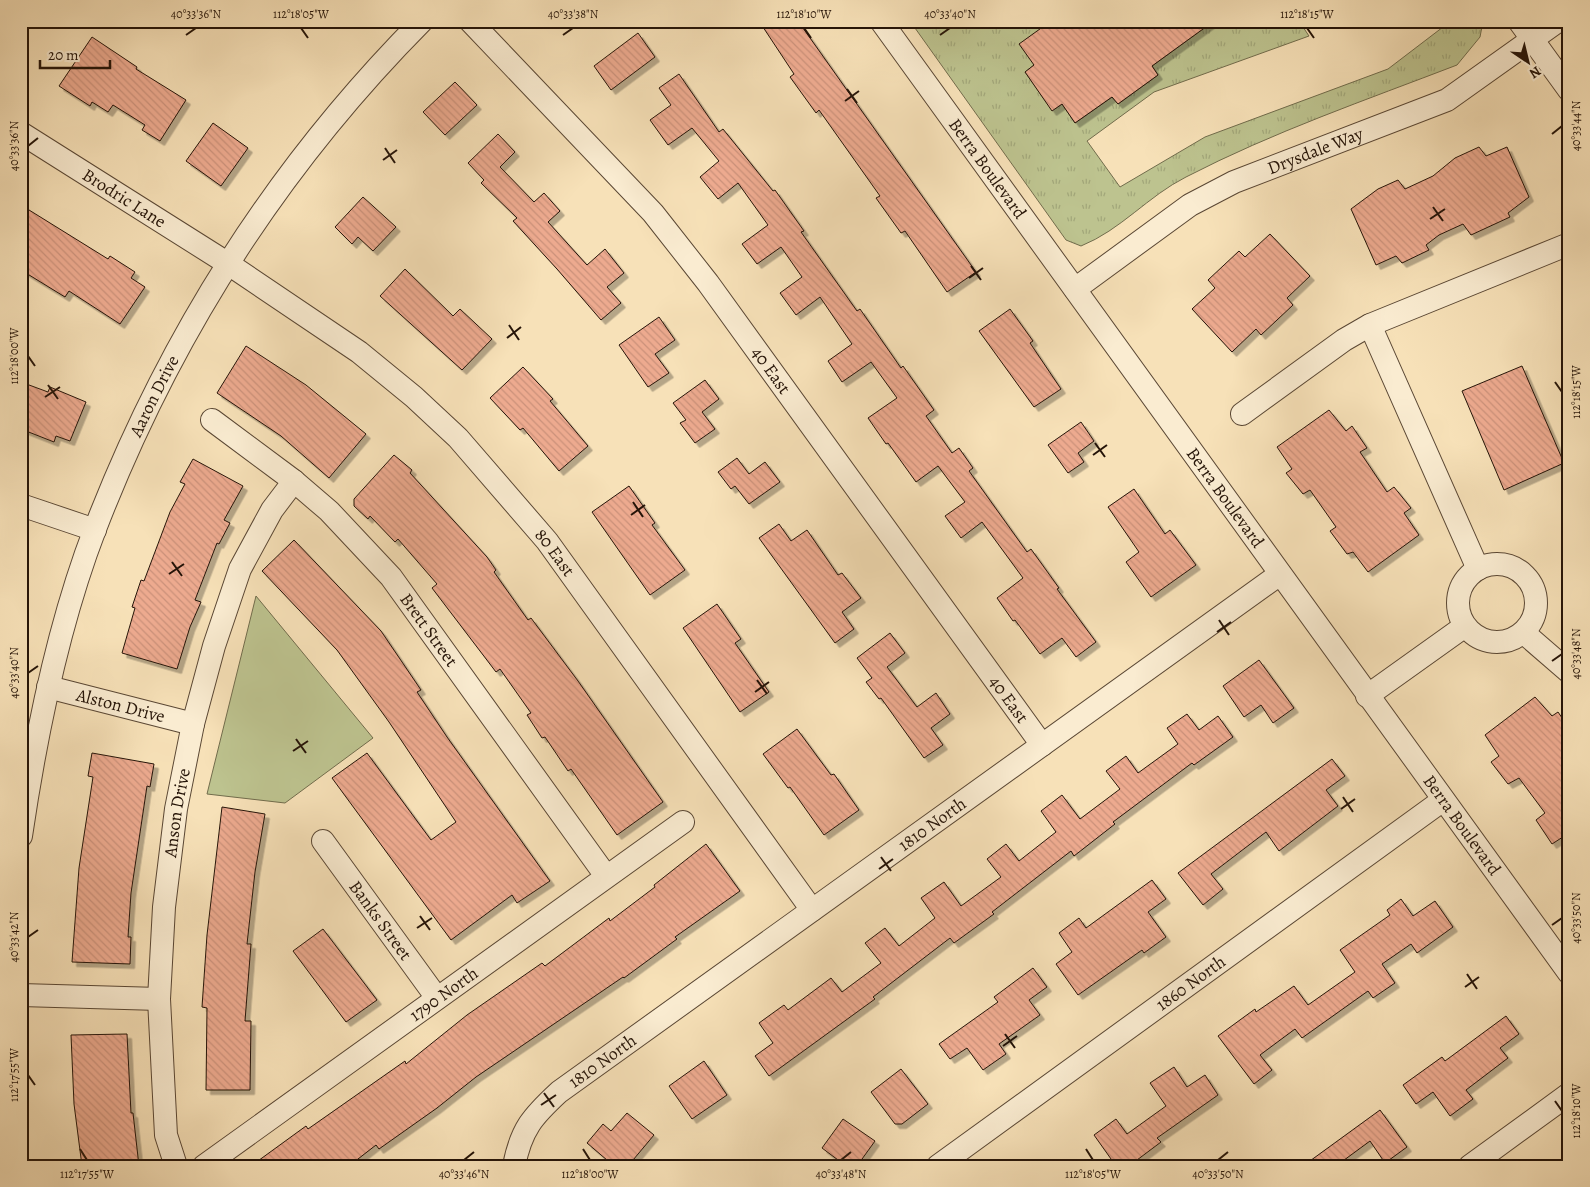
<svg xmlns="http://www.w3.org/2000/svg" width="1590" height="1187" viewBox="0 0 1590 1187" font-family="Alegreya,serif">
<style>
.grass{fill:url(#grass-tufts);stroke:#716c4c}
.park{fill:#bdc38f;stroke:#716c4c}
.building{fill:url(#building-back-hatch);stroke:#251408;filter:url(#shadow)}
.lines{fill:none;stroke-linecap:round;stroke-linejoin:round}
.minor-casing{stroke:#5a4734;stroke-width:24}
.minor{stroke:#faecd1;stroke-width:22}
.ticks{fill:none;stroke:#251408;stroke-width:2}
.labels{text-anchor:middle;stroke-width:4;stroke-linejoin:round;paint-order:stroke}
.street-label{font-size:18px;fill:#251408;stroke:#faecd1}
.neatline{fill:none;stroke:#251408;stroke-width:2}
.ticks-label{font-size:12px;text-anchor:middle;fill:#251408}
</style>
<defs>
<pattern id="grass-tufts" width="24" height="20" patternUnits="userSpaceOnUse" patternTransform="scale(1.25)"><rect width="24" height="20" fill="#bdc38f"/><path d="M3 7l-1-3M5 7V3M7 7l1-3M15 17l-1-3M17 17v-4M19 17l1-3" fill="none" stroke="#a2a77a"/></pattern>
<pattern id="building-back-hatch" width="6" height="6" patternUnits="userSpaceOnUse" patternTransform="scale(1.25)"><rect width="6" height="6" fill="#edaa8f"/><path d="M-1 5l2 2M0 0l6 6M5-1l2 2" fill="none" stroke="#cb917a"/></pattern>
<filter id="shadow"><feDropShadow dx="4.5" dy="4.5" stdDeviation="0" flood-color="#0004"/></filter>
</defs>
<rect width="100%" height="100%" fill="#f7e1b8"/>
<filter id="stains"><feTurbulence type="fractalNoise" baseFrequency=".004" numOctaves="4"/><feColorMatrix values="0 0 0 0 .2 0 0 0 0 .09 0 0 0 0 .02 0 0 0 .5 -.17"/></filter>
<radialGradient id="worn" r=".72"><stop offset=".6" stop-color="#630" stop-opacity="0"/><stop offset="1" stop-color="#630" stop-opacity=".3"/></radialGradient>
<path class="grass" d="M910,21H1051L1034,65L1025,72L1052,110L1062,104L1075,123L1112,97L1118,104L1158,75L1152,66L1214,21H1299L1309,36L1154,92L1087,141L1120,187L1205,137L1388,69L1443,27L1445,21H1483L1480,37L1457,65C1366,100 1273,132 1186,177C1148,196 1121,230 1081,246L1066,240Z"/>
<polygon class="park" points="256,596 373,738 285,803 207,794"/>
<g class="building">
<polygon points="759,21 798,21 976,272 947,292 905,231 901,233 876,198 880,196 819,110 816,113 790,77 794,74"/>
<polygon points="1051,21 1214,21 1152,66 1158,75 1118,104 1112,97 1075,123 1062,104 1052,111 1025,72 1034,65 1019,44"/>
<polygon points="638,33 655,57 611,90 594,66"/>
<polygon points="92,37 137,67 136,69 186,100 160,141 142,130 145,125 113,105 108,112 92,102 90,106 59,86"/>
<polygon points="679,74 719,132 723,129 773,191 775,190 804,231 801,232 857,311 860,309 901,368 903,366 934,410 926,416 952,453 959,448 973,468 969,471 1027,552 1031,549 1059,588 1057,589 1096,642 1076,657 1062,638 1040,654 1015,620 1013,621 997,598 1023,578 982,522 961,538 945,516 965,502 938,466 916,482 888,443 886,444 868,418 897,398 871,362 842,382 828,361 852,344 820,297 796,315 780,293 802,277 781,247 757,264 742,244 768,225 738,183 718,199 700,177 719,161 692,128 668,145 650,120 671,105 659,88"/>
<polygon points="455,82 477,105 445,135 423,112"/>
<polygon points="213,123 248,148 221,186 186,161"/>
<polygon points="498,134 515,152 500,167 534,202 544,193 560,211 548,222 587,265 605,249 624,273 607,287 621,303 601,320 557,269 513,221 517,218 481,183 484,180 468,163"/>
<polygon points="1479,147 1486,156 1507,147 1529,197 1508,213 1510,217 1471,235 1463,224 1439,235 1426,245 1429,250 1402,263 1396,256 1376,265 1351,209 1378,189 1398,180 1405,189 1433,176 1455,158"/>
<polygon points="363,197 396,227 373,251 358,237 352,244 335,227"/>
<polygon points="21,205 108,259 110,256 135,272 131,278 145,287 120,324 69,291 65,297 21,270"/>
<polygon points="1270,234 1310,276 1287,298 1293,305 1261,335 1256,329 1232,352 1192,309 1215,288 1208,280 1239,251 1245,257"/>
<polygon points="405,269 453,316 460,309 492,339 462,370 380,296"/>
<polygon points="1010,309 1033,341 1030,343 1061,389 1034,407 979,331"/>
<polygon points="659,317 675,340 655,354 669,373 648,387 619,345"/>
<polygon points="246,346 306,385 366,434 329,478 281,436 217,393"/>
<polygon points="1522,366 1564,463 1504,490 1462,391"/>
<polygon points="523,367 553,399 550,401 588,446 559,471 523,428 520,430 490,398"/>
<polygon points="705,380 719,399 702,412 715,429 695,443 680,423 686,420 673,403"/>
<polygon points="21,382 48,392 50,387 86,402 70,441 56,436 54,442 21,429"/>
<polygon points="1329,410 1346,431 1352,426 1367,448 1360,452 1387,492 1394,487 1411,508 1404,513 1419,535 1368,572 1353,552 1347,554 1330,531 1336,527 1310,490 1303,494 1286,473 1292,469 1277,447"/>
<polygon points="1081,422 1094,441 1078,453 1084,462 1068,473 1048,445"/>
<polygon points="394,455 412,470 410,473 487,557 496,570 494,572 528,620 531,618 578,681 663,802 617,835 571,769 568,771 545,737 542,738 527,715 531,713 500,669 496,672 432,588 437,584 398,539 395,542 370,516 368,519 354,506 354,499"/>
<polygon points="737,458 749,474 765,462 780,482 749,504 735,486 731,489 718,472"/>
<polygon points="193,459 243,486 224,520 230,523 219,544 217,543 195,600 201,602 190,627 177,669 122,653 135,608 132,607 141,580 144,581 170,512 185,484 180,482"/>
<polygon points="629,486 655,523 652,525 685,570 650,595 592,512"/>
<polygon points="1134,489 1165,534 1170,530 1196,565 1151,597 1126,562 1139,552 1108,507"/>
<polygon points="779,524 791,541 807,530 838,575 842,573 861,598 842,612 854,629 835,643 759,538"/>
<polygon points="294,540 381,631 421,690 417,692 447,737 550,881 517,903 512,895 451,940 332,778 367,753 431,840 456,822 389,722 337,650 262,571"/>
<polygon points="717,604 741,639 735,643 769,692 740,712 683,628"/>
<polygon points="890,633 905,653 887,667 917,707 936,693 950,714 931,728 943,745 924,758 881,698 879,699 866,682 872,678 857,658"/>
<polygon points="1259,660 1294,708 1273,723 1261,705 1244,717 1223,686"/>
<polygon points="1535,697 1552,716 1558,712 1569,728 1569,833 1552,844 1536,820 1545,813 1519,778 1508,784 1491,762 1499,756 1485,735"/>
<polygon points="1187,714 1199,730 1218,716 1233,737 1194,765 1192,763 1113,822 1115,824 1074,856 1071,851 992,912 994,914 954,943 950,938 873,997 875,999 769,1076 755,1056 773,1043 759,1023 784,1005 788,1010 831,978 842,992 881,963 865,943 885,928 899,946 935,918 921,898 944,882 961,906 1001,877 987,859 1006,844 1019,861 1056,832 1041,811 1062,795 1080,819 1120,789 1106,771 1126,756 1138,773 1178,744 1167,728"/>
<polygon points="797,729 831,775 834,774 859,810 824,835 790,787 788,788 763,754"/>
<polygon points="92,753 154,764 150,787 147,786 131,893 128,937 131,937 130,964 72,962 79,868 93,777 88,776"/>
<polygon points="1332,759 1345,776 1326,790 1338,806 1279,851 1266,832 1211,874 1223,889 1203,905 1178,873"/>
<polygon points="222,807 265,814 255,872 247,944 251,944 245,1021 251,1021 250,1090 206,1090 207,1008 202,1007 207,935"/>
<polygon points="706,844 740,891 675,937 677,939 624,978 623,977 476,1077 437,1108 379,1149 376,1145 349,1166 251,1166 306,1126 308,1129 405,1061 406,1064 467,1015 542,963 545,966 609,918 610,921 655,887 654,885"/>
<polygon points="1152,880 1166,899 1148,912 1166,937 1144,953 1142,950 1078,995 1056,964 1072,952 1059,933 1079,918 1086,928"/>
<polygon points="1401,899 1413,916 1435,901 1453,927 1417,953 1411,944 1382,964 1395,983 1373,998 1368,991 1302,1038 1295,1029 1260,1055 1272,1070 1254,1084 1218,1036 1255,1009 1256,1012 1294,986 1308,1005 1355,972 1340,950 1390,915 1387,910"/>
<polygon points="323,929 377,1000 346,1022 293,951"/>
<polygon points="1033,968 1047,987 1029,1000 1040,1015 999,1044 1006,1054 983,1070 967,1048 950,1059 939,1044 998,1002 994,997"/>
<polygon points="1506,1016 1519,1034 1500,1048 1508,1058 1466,1090 1473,1099 1450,1116 1433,1092 1416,1104 1403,1085 1442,1057 1445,1061"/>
<polygon points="127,1034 131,1113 133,1113 139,1166 82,1166 74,1104 71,1035"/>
<polygon points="704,1061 727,1095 692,1119 669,1086"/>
<polygon points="1174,1067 1187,1087 1205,1075 1218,1095 1157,1138 1161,1142 1129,1166 1116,1166 1094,1135 1116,1119 1127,1134 1166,1106 1150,1083"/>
<polygon points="901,1069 928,1104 902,1124 895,1124 871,1092"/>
<polygon points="1380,1110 1407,1147 1385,1163 1370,1141 1336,1166 1303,1166"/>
<polygon points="627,1113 654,1135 628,1166 614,1166 587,1143 603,1124 611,1131"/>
<polygon points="843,1119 875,1141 857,1166 846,1166 822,1148"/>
</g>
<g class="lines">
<g class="minor-casing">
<g id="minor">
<path id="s1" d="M470,21L653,213L708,283L1042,745"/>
<path id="s2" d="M881,21L1569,973"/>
<polyline points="1519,21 1569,90"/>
<path id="s3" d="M21,133L227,263L359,352L414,397L458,438L547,541L812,910"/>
<path id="s4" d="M1075,289L1190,205L1234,182L1447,100L1558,21"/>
<polyline points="1370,325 1569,244"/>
<polyline points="1242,414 1344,340 1370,325 1478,569"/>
<path id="s5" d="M212,420L294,481L329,511L391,577L606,876"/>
<polyline points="21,505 95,530"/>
<circle cx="1497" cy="603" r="39"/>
<polyline points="1524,633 1569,672"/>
<path id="s6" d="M48,687L193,724"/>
<polyline points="1367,696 1465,626"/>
<path id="s7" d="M21,836C36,734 58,625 95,529C169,337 277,167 422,21"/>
<path id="s8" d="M323,841L437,998"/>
<polyline points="21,995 159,999"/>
<path id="s9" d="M176,1166L166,1135L159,999L164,907L176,809L193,724L214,646L240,569L272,510L294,481"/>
<path id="s10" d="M204,1166L683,822"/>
<path id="s11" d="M514,1166C521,1129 533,1116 559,1092L1280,574"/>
<path id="s12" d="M938,1166L1443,800"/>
<polyline points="1470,1166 1569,1094"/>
</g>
</g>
<use href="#minor" class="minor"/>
</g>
<path class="ticks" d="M301,28L308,38M804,28L811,38M1307,28L1314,38M186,35L196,28M563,35L573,28M940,35L950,28M847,89L857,103M845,101L859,91M1552,134L1562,126M28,146L38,138M385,148L395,163M383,160L397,150M1433,207L1443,221M1430,219L1445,209M971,266L981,280M969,278L983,268M509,325L519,340M507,338L521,327M28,356L35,366M1555,382L1562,392M48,385L58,399M45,397L60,387M1095,443L1105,457M1093,455L1107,445M633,502L643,517M631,515L645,505M172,562L182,576M169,574L184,564M1219,620L1229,635M1217,632L1231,622M1552,661L1562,654M28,673L38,666M757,680L767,694M755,692L769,682M296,739L306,753M293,751L308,741M1343,797L1353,812M1341,809L1355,799M881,857L891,871M879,869L893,859M420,916L430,930M1552,925L1562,918M417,928L432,918M28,937L38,930M1467,974L1477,989M1465,987L1479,977M1005,1034L1015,1048M1003,1046L1017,1036M28,1075L35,1085M544,1093L554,1107M1555,1101L1562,1111M541,1105L556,1095M80,1149L87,1160M583,1149L590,1160M1086,1149L1093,1160M464,1160L474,1152M841,1160L851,1152M1218,1160L1228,1152"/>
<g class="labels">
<g class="street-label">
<text dy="6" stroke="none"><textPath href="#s4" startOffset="279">Drysdale Way</textPath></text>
<text dy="6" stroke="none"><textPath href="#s2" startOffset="182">Berra Boulevard</textPath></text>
<text dy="6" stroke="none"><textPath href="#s3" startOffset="122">Brodric Lane</textPath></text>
<text dy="6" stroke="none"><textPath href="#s1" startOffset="462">40 East</textPath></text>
<text dy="6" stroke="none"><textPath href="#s7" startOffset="462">Aaron Drive</textPath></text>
<text dy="6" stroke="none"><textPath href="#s2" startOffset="588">Berra Boulevard</textPath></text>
<text dy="6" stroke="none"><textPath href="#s3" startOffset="684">80 East</textPath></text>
<text dy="6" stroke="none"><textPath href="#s5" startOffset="304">Brett Street</textPath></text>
<text dy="6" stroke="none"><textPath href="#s1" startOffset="868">40 East</textPath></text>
<text dy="6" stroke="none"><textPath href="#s6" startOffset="75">Alston Drive</textPath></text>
<text dy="6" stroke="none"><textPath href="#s9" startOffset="356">Anson Drive</textPath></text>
<text dy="6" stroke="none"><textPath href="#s11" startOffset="548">1810 North</textPath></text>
<text dy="6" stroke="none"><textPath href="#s2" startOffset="992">Berra Boulevard</textPath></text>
<text dy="6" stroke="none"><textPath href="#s8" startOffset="98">Banks Street</textPath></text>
<text dy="6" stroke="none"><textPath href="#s12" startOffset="312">1860 North</textPath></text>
<text dy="6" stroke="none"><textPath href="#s10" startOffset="295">1790 North</textPath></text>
<text dy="6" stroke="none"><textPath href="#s11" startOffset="142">1810 North</textPath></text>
</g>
</g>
<rect width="1590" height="1187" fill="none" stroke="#f7e1b8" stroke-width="55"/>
<g transform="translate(1528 62) rotate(145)" stroke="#faecd1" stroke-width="4" paint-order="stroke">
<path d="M0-4L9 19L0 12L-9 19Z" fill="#251408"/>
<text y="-8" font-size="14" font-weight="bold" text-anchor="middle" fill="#251408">N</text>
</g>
<path d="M40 60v8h70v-8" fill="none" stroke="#251408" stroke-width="2.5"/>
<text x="48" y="60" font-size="15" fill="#251408" stroke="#faecd1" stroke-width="4" paint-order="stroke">20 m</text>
<rect x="28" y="28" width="1534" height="1132" class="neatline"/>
<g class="ticks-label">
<text x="196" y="18">40°33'36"N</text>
<text x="301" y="18">112°18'05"W</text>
<text x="573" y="18">40°33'38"N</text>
<text x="804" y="18">112°18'10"W</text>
<text x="950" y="18">40°33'40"N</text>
<text x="1307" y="18">112°18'15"W</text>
<text transform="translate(1576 126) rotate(-90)" y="4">40°33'44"N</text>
<text transform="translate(14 146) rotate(-90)" y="4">40°33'36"N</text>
<text transform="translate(14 356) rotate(-90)" y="4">112°18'00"W</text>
<text transform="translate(1576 392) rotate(-90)" y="4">112°18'15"W</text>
<text transform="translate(1576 654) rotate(-90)" y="4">40°33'48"N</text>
<text transform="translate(14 673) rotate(-90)" y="4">40°33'40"N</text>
<text transform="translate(1576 918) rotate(-90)" y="4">40°33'50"N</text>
<text transform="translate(14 937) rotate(-90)" y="4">40°33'42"N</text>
<text transform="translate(14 1075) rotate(-90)" y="4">112°17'55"W</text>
<text transform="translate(1576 1111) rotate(-90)" y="4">112°18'10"W</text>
<text x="87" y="1178">112°17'55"W</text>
<text x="464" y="1178">40°33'46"N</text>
<text x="590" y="1178">112°18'00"W</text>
<text x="841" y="1178">40°33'48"N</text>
<text x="1093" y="1178">112°18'05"W</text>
<text x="1218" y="1178">40°33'50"N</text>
</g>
<rect width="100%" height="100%" filter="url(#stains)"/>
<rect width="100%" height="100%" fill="url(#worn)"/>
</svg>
